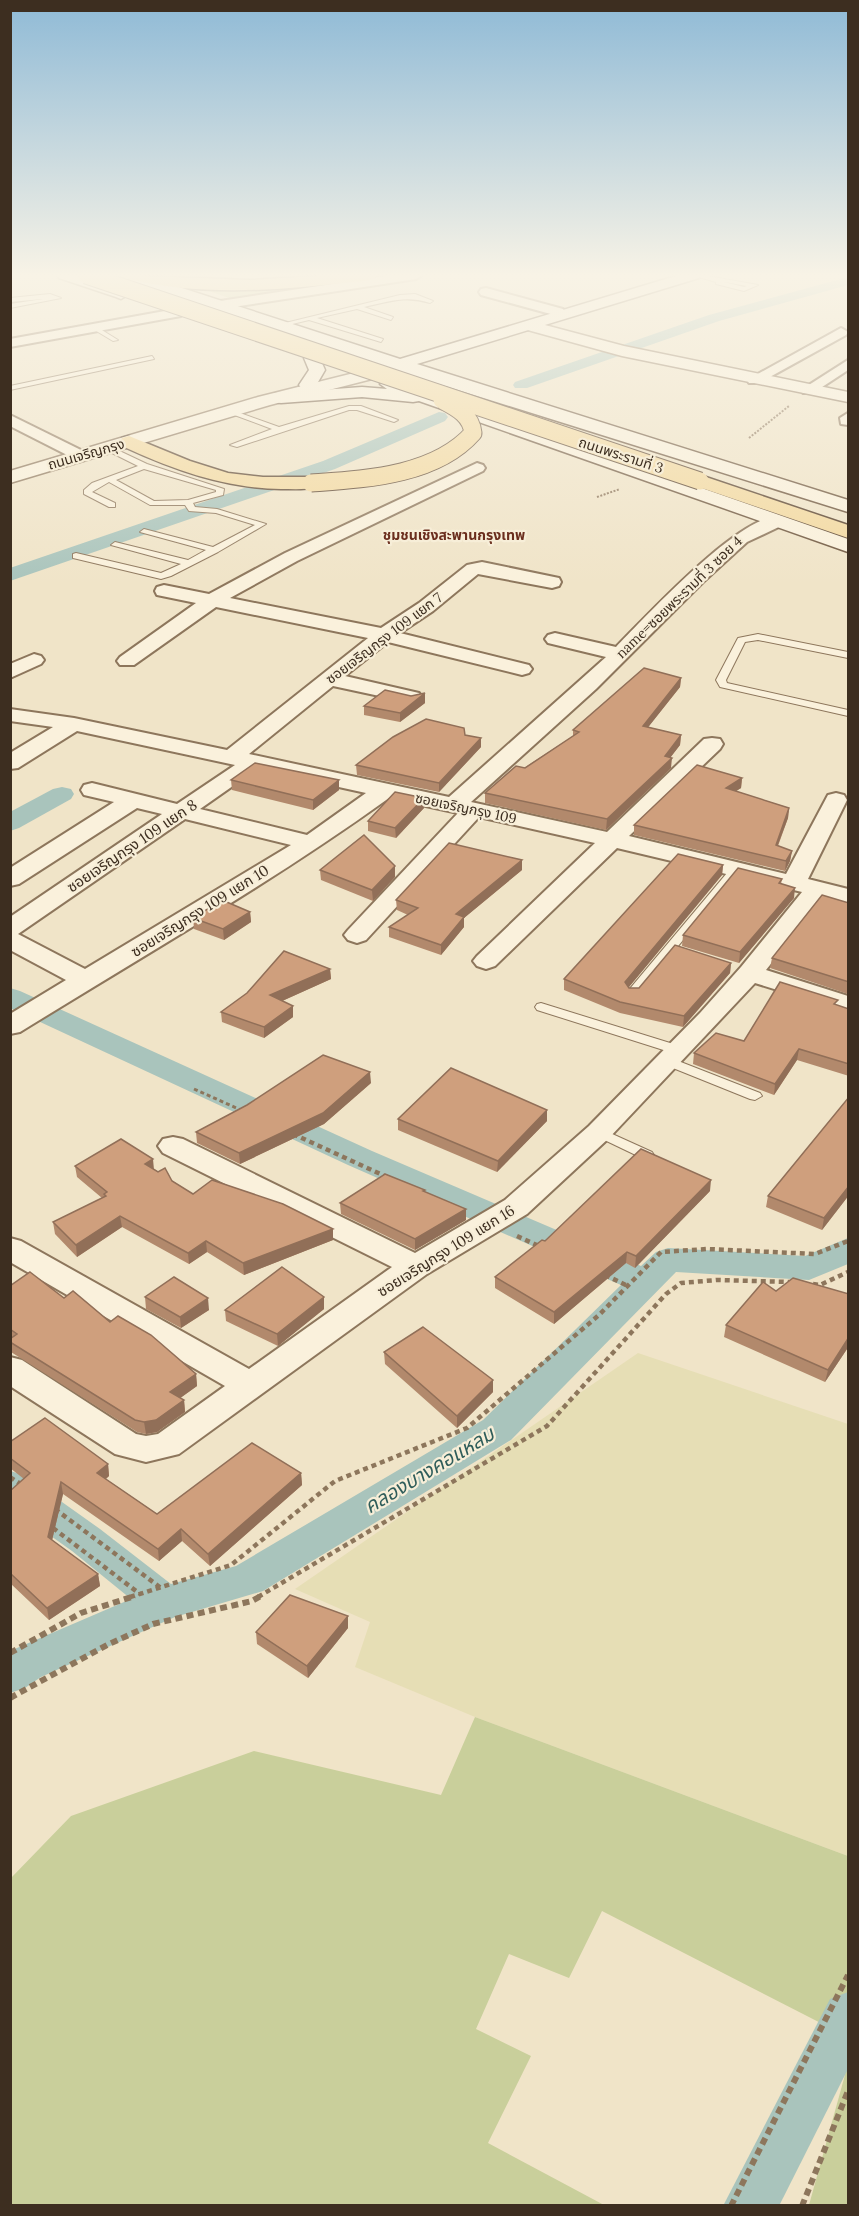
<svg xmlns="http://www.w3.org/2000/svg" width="859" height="2216" viewBox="0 0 859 2216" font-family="Lora,'Noto Sans Thai',serif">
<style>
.farmland{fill:#e6deb5}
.green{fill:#c9cf9b}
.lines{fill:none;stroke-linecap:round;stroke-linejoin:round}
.canal{fill:#a9c4bc;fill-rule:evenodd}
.service-casing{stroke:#8d765c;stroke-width:2}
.minor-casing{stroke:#8d765c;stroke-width:4}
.tertiary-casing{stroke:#8d765c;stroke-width:3}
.secondary-casing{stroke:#6f573f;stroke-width:3}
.primary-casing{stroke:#5b4430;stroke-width:3}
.path-far3{stroke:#8d765c;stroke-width:2;stroke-dasharray:2 1.5;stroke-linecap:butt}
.path-far2{stroke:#8d765c;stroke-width:3;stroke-dasharray:4 3;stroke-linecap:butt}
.path-far1{stroke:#8d765c;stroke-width:4.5;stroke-dasharray:5 4;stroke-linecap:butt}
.path{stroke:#8d765c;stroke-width:6;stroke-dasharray:7 4.5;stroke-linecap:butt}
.service{fill:#faf1dc;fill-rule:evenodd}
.minor{fill:#faf1dc;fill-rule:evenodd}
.tertiary{fill:#faf1dc;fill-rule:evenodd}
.secondary{fill:#faf1dc;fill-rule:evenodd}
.primary{fill:#f3d9a0;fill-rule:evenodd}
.primary-bridge-casing{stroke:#5b4430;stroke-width:19;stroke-linecap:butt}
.primary-bridge{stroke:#f3d9a0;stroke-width:17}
.wall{fill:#b2896c}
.shaded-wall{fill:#916f58}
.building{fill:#cf9f7d;stroke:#916f58;stroke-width:1.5}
.labels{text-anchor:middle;stroke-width:4.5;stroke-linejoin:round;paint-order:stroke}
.far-street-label{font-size:14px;fill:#3d2e20;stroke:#f7eed8}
.far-neighbourhood-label{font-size:14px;font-weight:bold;fill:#6b2e1e;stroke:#f7eed8}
.street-label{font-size:15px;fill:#3d2e20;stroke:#f7eed8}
.near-water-label{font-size:20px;font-style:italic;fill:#2f5d5a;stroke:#f7eed8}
</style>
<rect width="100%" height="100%" fill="#f0e4c8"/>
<polygon class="farmland" points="638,1353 848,1424 848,1856 475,1717 355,1667 370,1622 295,1589"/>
<g class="green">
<polygon points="361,275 408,275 238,301 197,287 307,282"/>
<polygon points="475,1717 848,1856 848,2037 602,1911 569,1978 509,1954 476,2029 531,2056 488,2143 604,2205 11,2205 11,1878 71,1816 254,1751 441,1795"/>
<polygon points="848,2064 848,2205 809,2205"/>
</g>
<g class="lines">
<g class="canal">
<polygon points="848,277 848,285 719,321 527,388 515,388 513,385 515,382 709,315"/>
<polygon points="439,412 445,413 448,417 445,421 335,469 10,581 10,568 323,461"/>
<polygon points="62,787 71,789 74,794 71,799 19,828 10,831 10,812 53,789"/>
<polygon points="10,988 20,991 372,1151 641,1266 656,1252 668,1248 805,1256 848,1238 848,1264 809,1280 676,1272 511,1440 263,1591 175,1617 41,1677 25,1688 10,1693 10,1651 131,1599 72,1551 10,1507 10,1471 24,1475 100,1529 171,1584 236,1566 483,1420 621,1285 348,1165 10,1008"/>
<polygon points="848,1992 848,2069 779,2206 723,2206 830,1999"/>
</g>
<g class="service-casing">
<g id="service">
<path d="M692,275H702L758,285L744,291L716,284V282ZM724,282H725L747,286L744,287Z"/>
<polygon points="50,294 61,298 10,308 10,304 43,299 10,302 10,298"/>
<path d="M415,294L433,301L430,303C405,295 389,302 364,307L393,317L391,320L357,309L317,318L383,339L381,342L309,320L280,327L277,325L400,295Z"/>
<polygon points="93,327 97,327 118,340 113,341 93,329"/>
<polygon points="152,356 154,359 10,390 10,386"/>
<polygon points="349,406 361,406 398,420 394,422 357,410 349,410 237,447 230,445 272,429 229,413 229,409 279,427"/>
<path d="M109,446L147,464L224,489L223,495L193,503L195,507L217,509L266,524L218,552L171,576L161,579L73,558V554L76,553L161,573L181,564L111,545L115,542L188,560L206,550L140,532L144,529L213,547L255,525L216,513L189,511L185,505H150L109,482L92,492L115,503V507H109L84,494V490L92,483L138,466L106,450L105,448ZM144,469L216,490V492L188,500L154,501L116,480Z"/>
<polygon points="758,634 848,652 848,658 758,640 745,642 726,680 727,683 848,710 848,716 720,687 716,680 738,638"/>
<polygon points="736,866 742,869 740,871 636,997 628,997 626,994 628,991 732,867"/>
<polygon points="541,1003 683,1047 684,1050 683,1053 673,1053 537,1010 535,1007 537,1004"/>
<polygon points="668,1057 760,1093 762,1096 755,1100 750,1099 663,1064 661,1061"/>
<polygon points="599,1128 652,1152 654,1155 652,1158 642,1158 594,1135 592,1132 594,1129"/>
</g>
</g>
<g class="minor-casing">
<g id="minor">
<polygon points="392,275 422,275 416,279 220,309 213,305 220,301"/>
<polygon points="486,288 563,309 565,312 558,316 481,295 479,292 481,289"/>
<polygon points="176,309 183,313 181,316 10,347 10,339"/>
<polygon points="841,328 848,332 846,335 759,383 749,383 747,380"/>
<polygon points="848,360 848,370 813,393 803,393 801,390"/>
<polygon points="848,413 848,425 841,424 840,418"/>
<polygon points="10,415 87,453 89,456 87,459 75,459 10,426"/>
<path d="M477,463L483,465L485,468L483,471L297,561L230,598L381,628L419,603L467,565L482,562L559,578L561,582L559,586L552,588L478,574L433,611L400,633L529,665L532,669L529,673L522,675L388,642L345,676L419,693L422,697L419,701L412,703L333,686L249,754L449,797L606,657L548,643L545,639L548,635L555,633L616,647C644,619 745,508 783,517L786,521L783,525L747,542L703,582L596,689L471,802L607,832L704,739L712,738L720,739L723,744L720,749L629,836L786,874L828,795L836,793L844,795L847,800L808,879L848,889V903L824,897L766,970L848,996V1012L755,983L609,1138L527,1214L427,1274L179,1454L146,1462L115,1454L10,1386V1357L22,1360L136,1434L146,1436L158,1434L225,1386L10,1262V1238L21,1241L249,1369L392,1267L163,1153L158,1146L163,1139L173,1137L183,1139L415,1253L505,1200L589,1126L700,1013L741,967L802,892L617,848L495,966L486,969L477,966L473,961L477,956L595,843L479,817L366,940L357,943L348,940L344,935L348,930L458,813L389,798C271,883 143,956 20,1032L10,1034V1014L66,980L10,950V917L162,814L137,808L19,884L10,886V868L114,802L84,795L81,790L84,785L92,783L177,804L235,765L77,731L18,768L10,769V753L53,727L10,721V709L74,718L227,750L368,638L216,607L134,665H120L117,661L120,657L196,603L157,595L155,591L157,587L164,585L209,594L285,553ZM257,769L366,793L307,835L200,809ZM185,819L291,845L85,969L18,934Z"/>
<polygon points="34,654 41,656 44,660 41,664 10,678 10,664"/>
</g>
</g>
<g class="tertiary-casing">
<g id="tertiary">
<polygon points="530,321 624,346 848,392 848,402 622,356 524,329 522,326 524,323"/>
<polygon points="366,370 372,371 375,375 372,379 270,405 10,483 10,471 258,397"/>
</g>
</g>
<g class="secondary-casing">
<g id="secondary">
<polygon points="57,275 78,275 126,291 129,294 121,299 116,297 59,278"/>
<polygon points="121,275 142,275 400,359 679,275 701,275 699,278 417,364 848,500 848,512 391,369 123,278"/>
<polygon points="312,353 318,354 325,370 314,389 302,389 299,385 309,370 304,358"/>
<polygon points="389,379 848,539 848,552 419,401 413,402 362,397 281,403 275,402 272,398 275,394 281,393 362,387 387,389 380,384 383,380"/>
</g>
</g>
<g class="primary-casing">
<g id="primary">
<path d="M122,275L250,280L332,275H378C372,283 354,281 344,283C272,291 194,296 124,278Z"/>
<path d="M129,436L190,461L228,473L263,477H311L318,479L321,483L318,487C306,490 293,489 281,489C224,488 174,470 122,446L120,442L122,438Z"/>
<polygon points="700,475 848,525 848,538 693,485 690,481 693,477"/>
</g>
</g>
<g class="path-far3">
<polyline points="749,438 789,406"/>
<polyline points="597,497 620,489"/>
</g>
<polyline class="path-far2" points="194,1089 243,1111"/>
<g class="path-far1">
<polyline points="293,1134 387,1177"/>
<polyline points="517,1236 541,1247"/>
<polyline points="605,1275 628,1286"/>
<polyline points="813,1284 820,1285 848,1272"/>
<polyline points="10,1477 22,1485"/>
<polyline points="55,1509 161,1588"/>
<polyline points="53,1528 140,1594"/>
<polyline points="130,1597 231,1565 335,1481 467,1428 599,1315 661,1252 707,1249 815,1254 848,1241"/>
<polyline points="258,1597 547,1426 666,1294 681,1283 717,1280 791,1282"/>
</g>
<g class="path">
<polyline points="10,1653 81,1613 135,1596"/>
<polyline points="10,1698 107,1645 153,1624 252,1601 261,1596"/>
<polyline points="731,2206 848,1975"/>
<polyline points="802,2206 848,2091"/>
</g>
<use href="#service" class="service"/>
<use href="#minor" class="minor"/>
<use href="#tertiary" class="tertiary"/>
<use href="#secondary" class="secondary"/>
<use href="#primary" class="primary"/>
<g class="primary-bridge-casing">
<g id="primary-bridge">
<polyline points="86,275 700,481"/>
<path d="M311,483C365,479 435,476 473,433C471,415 457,408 442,400"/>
</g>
</g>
<use href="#primary-bridge" class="primary-bridge"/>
</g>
<g class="wall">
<polygon points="681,678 680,687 648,727 681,735 680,745 670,758 671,768 606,830 485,803 485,793 573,736 573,730"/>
<polygon points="425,693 425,703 400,722 364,715 364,706"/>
<polygon points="465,735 481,747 439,792 357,775 356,765"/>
<polygon points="742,778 741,788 736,791 789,808 788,818 778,846 792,851 790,861 785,871 634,835 634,825"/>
<polygon points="231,780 339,790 313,810 232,790"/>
<polygon points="424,798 424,808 396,838 368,831 368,821"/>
<polygon points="723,865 722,875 628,988 639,988 731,963 730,973 683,1027 620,1013 564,990 564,979"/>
<polygon points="395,866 395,877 373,901 321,880 320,870"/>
<polygon points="522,870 464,918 464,927 441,955 389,937 389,927 408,915 397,910 396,900"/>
<polygon points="782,879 781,884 794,898 739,963 682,946 683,935"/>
<polygon points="849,903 848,994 770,968 772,958"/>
<polygon points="250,912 251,922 224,940 194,929 193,918"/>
<polygon points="330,969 331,979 282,1001 293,1017 264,1038 222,1022 221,1012"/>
<polygon points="837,1005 849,1009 849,1076 797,1060 774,1095 693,1064 694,1053 744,1041"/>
<polygon points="371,1083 324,1124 240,1164 197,1143 196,1132 247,1105"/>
<polygon points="849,1097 849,1195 822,1230 766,1207 768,1196"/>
<polygon points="398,1119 547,1121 497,1172 398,1130"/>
<polygon points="75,1166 154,1169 193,1194 333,1229 333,1240 244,1275 207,1252 189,1264 122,1227 77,1257 55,1234 53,1222 102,1198 77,1177"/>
<polygon points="710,1191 635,1268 626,1263 554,1324 495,1288 495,1277 545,1241"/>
<polygon points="425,1192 466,1209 466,1220 415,1250 341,1214 340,1203"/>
<polygon points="10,1286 64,1298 110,1322 196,1374 197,1386 180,1398 184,1400 185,1412 157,1432 146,1434 137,1432 11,1352"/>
<polygon points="776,1291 849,1294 849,1346 825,1382 724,1337 726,1325"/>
<polygon points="145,1297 209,1310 181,1328 146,1309"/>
<polygon points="324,1309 278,1346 226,1321 225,1310"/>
<polygon points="384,1352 493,1380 493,1392 457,1428 385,1364"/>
<polygon points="10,1442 108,1464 109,1476 106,1479 157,1514 301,1473 302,1485 210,1566 182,1541 159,1561 63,1494 52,1540 98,1574 100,1586 49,1620 10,1583 10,1491 24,1479 10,1468"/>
<polygon points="348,1628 308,1678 257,1644 256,1632"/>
</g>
<g class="shaded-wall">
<polygon points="681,678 680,687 642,735 643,726"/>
<polygon points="425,693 425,703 400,722 400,713"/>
<polygon points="681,735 680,745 666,763 672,758 671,768 606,830 607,819 665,756"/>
<polygon points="481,738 481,747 439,792 439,783"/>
<polygon points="742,778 741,788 725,798 726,788"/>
<polygon points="339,780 339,790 313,810 313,800"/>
<polygon points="424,798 424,808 396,838 395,828"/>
<polygon points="789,808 788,818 774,855 776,845"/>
<polygon points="792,851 790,861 785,871 786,861"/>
<polygon points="522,860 522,870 464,918 464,927 441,955 441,945 456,914"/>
<polygon points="723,865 722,875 624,993 625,982"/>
<polygon points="395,866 395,877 373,901 372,890"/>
<polygon points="795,888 794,898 739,963 740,952"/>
<polygon points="250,912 251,922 224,940 223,929"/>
<polygon points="731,963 730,973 683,1027 684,1016"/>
<polygon points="330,969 331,979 271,1006 270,995"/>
<polygon points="293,1006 293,1017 264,1038 264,1027"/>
<polygon points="799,1049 797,1060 774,1095 775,1084"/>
<polygon points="370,1072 371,1083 324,1124 240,1164 239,1153"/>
<polygon points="547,1110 547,1121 497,1172 498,1161"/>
<polygon points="153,1159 154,1170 145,1164"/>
<polygon points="711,1180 710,1191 635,1268 636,1256"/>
<polygon points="849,1186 849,1195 822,1230 824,1218"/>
<polygon points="466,1209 466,1220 415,1250 415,1239"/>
<polygon points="120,1216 122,1227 77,1257 76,1245"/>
<polygon points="333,1229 333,1240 244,1275 243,1263"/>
<polygon points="206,1241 207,1252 189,1264 188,1253"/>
<polygon points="627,1252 626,1263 554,1324 554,1312"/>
<polygon points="324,1297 324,1309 278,1346 277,1334"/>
<polygon points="208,1298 209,1310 181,1328 180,1317"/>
<polygon points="849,1337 849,1346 825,1382 828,1370"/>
<polygon points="196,1374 197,1386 172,1404 170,1392"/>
<polygon points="493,1380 493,1392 457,1428 457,1416"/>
<polygon points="184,1400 185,1412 157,1432 146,1434 144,1422"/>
<polygon points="108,1464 109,1476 99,1484 97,1473"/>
<polygon points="301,1473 302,1485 210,1566 208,1554"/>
<polygon points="61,1482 63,1494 50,1549 48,1537"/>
<polygon points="181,1529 182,1541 159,1561 158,1549"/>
<polygon points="98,1574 100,1586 49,1620 47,1608"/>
<polygon points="348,1616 348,1628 308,1678 307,1666"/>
</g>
<g class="building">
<polygon points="644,668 681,678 643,726 681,735 665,756 672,758 607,819 485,793 516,766 525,768 579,732 573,730"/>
<polygon points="385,690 411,696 425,693 400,713 364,706"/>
<polygon points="426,719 464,728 465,735 481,738 439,783 356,765 393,737"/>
<polygon points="255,763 339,780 313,800 231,780"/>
<polygon points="697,765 742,778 726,788 789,808 776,845 792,851 786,861 634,825"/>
<polygon points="395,792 424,798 395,828 368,821"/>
<polygon points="364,835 395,866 372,890 320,870"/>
<polygon points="449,843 522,860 456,914 464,917 441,945 389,927 418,908 396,900"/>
<polygon points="678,854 723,865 625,982 629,988 639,988 675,945 731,963 684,1016 620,1002 564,979"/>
<polygon points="738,868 782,879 779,883 795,888 740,952 683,935"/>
<polygon points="822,895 849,903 849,982 772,958"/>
<polygon points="222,900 250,912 223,929 193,918"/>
<polygon points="284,951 330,969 270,995 293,1006 264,1027 221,1012 247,993"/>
<polygon points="780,982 838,1000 834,1004 849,1009 849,1064 799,1049 775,1084 694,1053 716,1033 744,1041"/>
<polygon points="323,1055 370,1072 323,1113 239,1153 196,1132 247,1105"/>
<polygon points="451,1068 547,1110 498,1161 398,1119"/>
<polygon points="849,1097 849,1186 824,1218 768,1196"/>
<polygon points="121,1139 153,1159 145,1164 158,1172 165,1168 172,1181 193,1194 212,1180 283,1204 333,1229 243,1263 206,1241 188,1253 120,1216 76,1245 53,1222 106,1196 104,1194 107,1192 75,1166"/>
<polygon points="641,1149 711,1180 636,1256 627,1252 554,1312 495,1277 542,1240 545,1241"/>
<polygon points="385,1174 425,1190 423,1191 466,1209 415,1239 340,1203"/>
<polygon points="282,1267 324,1297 277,1334 225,1310"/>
<polygon points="30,1272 64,1298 73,1291 110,1322 118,1316 151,1335 196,1374 170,1392 184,1400 156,1420 144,1422 135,1420 10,1342 10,1339 17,1334 10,1329 10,1286"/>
<polygon points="174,1277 208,1298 180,1317 145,1297"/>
<polygon points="793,1278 849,1294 849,1337 828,1370 726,1325 763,1282 776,1291"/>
<polygon points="423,1327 493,1380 457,1416 384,1352"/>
<polygon points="45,1418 108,1464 97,1473 157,1514 252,1443 301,1473 208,1554 181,1529 158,1549 61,1482 48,1537 98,1574 47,1608 10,1573 10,1491 30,1473 10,1458 10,1442"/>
<polygon points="290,1595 348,1616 307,1666 256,1632"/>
</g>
<linearGradient id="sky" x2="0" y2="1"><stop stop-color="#8fbad6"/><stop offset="0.47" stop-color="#f8f3e6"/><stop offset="1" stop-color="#f8f3e6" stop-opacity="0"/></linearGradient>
<rect width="859" height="585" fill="url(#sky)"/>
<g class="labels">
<g class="far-street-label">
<text transform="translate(86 454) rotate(-16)" y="5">ถนนเจริญกรุง</text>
<text transform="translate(621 455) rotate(18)" y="5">ถนนพระรามที่ 3</text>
<text transform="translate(679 597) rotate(-44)" y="5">name=ซอยพระรามที่ 3 ซอย 4</text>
<text transform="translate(384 638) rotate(-37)" y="5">ซอยเจริญกรุง 109 แยก 7</text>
<text transform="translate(466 808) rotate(12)" y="5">ซอยเจริญกรุง 109</text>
</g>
<g class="far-neighbourhood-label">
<text x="454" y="540">ชุมชนเชิงสะพานกรุงเทพ</text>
</g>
<g class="street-label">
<text transform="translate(132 846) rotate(-34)" y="5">ซอยเจริญกรุง 109 แยก 8</text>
<text transform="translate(200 911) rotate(-32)" y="5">ซอยเจริญกรุง 109 แยก 10</text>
<text transform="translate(446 1251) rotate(-32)" y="5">ซอยเจริญกรุง 109 แยก 16</text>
</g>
<g class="near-water-label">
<text transform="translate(429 1470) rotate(-31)" y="7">คลองบางคอแหลม</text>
</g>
</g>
<rect width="859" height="2216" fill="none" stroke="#3d2e20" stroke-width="24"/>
</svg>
